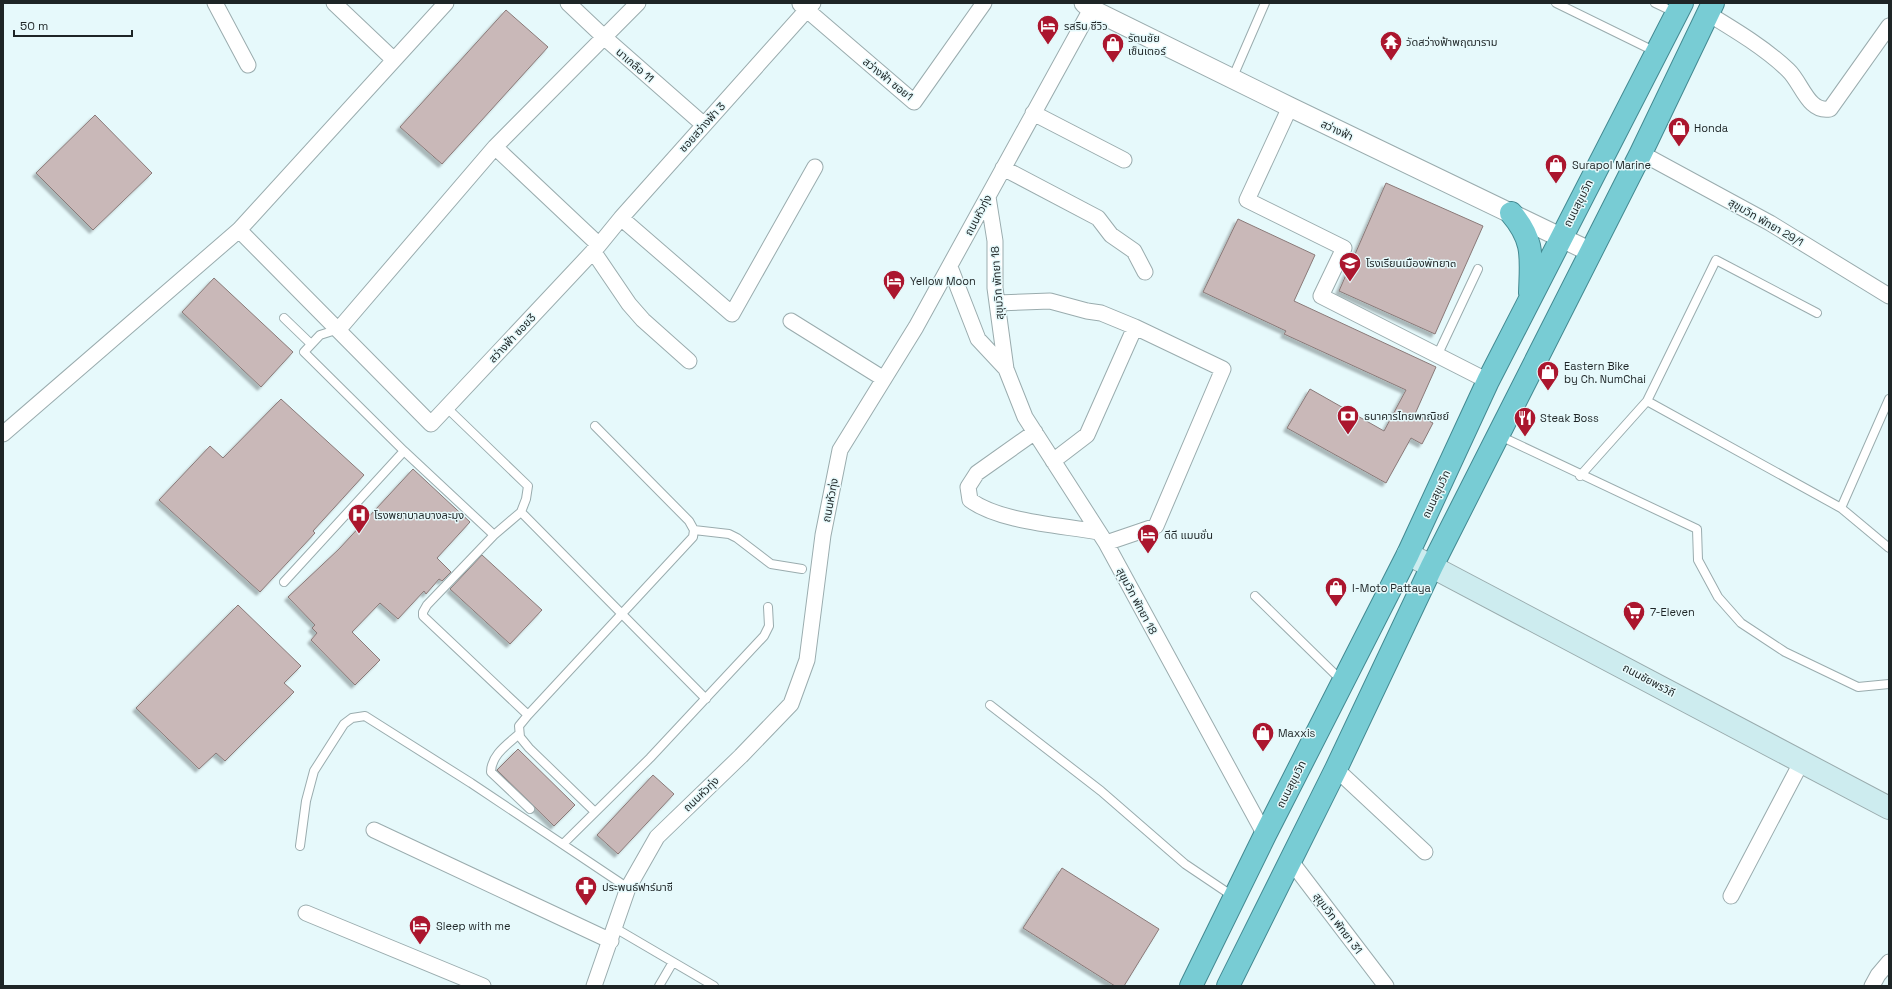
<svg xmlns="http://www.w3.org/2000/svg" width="1892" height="989" font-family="'Space Grotesk','Noto Sans Thai',sans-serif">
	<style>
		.building { fill: #c9b8b8; stroke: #8a7a79; filter: url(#shadow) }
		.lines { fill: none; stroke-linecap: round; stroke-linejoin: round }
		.service-casing { stroke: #9aacae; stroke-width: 10 }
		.minor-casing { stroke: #9aacae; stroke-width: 17 }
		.tertiary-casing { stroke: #9aacae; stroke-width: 21 }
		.secondary-casing { stroke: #9aacae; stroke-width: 24 }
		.trunk-casing { stroke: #438991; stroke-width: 24 }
		.service { stroke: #fff; stroke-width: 8 }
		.minor { stroke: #fff; stroke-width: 15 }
		.tertiary { stroke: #fff; stroke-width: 19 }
		.secondary { stroke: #cdecef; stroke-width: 22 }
		.trunk { stroke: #78ccd4; stroke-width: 22 }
		.labels { text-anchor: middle; stroke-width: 3; stroke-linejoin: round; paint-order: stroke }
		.poi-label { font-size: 11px; fill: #1e2526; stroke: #e6f9fb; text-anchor: start }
		.street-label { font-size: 11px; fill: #1e2526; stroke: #e6f9fb }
	</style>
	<defs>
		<filter id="shadow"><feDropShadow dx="-3.5" dy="3.5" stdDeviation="1" flood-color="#0004"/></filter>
	</defs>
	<rect width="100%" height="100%" fill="#e6f9fb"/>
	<!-- building -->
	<path class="building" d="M506 10 548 47 442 164 400 127Z
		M95 115 152 173 93 230 36 173Z
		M1386 183 1483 226 1435 334 1339 291Z
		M1238 219 1315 255 1294 301 1436 367 1415 414 1433 423 1422 444 1411 438 1386 483 1287 428 1310 389 1384 431 1406 390 1284 334 1286 331 1203 292Z
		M214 278 293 352 261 387 182 312Z
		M281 399 364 475 313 531 315 533 260 592 159 500 210 446 223 458Z
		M413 469 470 522 437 558 451 572 442 581 439 579 426 594 424 591 398 619 380 603 352 632 380 660 355 685 311 640 317 633 312 628 315 625 288 597 339 549Z
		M482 555 542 610 510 644 450 589Z
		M238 605 301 666 284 683 294 692 225 761 216 753 199 769 136 708Z
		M518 749 575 805 554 826 497 770Z
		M653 775 674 794 618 854 597 835Z
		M1062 868 1159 929 1124 986H1115L1023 928Z"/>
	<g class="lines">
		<!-- service casing -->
		<g class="service-casing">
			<path id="service" d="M1556 3 1656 52
				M1655 3 1676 13
				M1232 79 1265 3
				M1817 313 1716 260 1647 401 1841 508 1889 548
				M284 318 311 344
				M1437 356 1478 269
				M447 408 528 486 526 499 521 512 494 535 427 605 423 612V616L528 715 519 726 520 737 529 748 595 812
				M1500 436 1697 529 1698 560 1718 597 1741 623 1785 652 1858 687 1889 684
				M404 451 494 535
				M1580 476 1647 401
				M1841 508 1889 399
				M521 512 706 699
				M694 530 729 534 737 538 771 564 802 569
				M284 582 404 451 304 352 320 335 339 329
				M1255 596 1342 681
				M990 705 1101 791 1185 864 1234 897
				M528 715 693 537 694 530 689 521 595 426
				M519 734C508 744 491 755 491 772L530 809
				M563 844 650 758 764 636 769 626 768 607
				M300 846 306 801 314 771 344 724 352 718 365 716 471 783 628 888
				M615 928 714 986
				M659 986 673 962"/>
		</g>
		<!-- minor casing -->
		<g class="minor-casing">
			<path id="minor" d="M215 3 248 65
				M334 3 394 60
				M568 3 605 38 704 125
				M800 4 914 102 984 3
				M1707 13C1735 30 1765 48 1788 70 1802 83 1808 113 1830 109L1889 26
				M1290 107 1247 200 1344 248 1321 296 1488 381
				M1033 113 1124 160
				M495 147 599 245
				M1641 153 1770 223 1889 296
				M1003 168 1098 218 1111 235 1134 251 1145 272
				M988 197 995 241V288L1006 369 1025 417 1106 543 1265 835
				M621 218 732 314 815 167
				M239 230 431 424 599 245 621 218 813 3
				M593 251 629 304 643 320 689 361
				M950 267 978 339 1006 369
				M997 303 1050 301 1087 311 1101 313 1135 327
				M791 321 884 379
				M339 329 495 147 638 3
				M1035 432 977 473 968 487 970 500C1000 522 1060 525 1098 532
				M3 434 239 230 446 3
				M1053 461 1087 435 1135 327 1223 369 1156 526 1106 543
				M1336 769 1425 852
				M374 830 611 941
				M1290 860 1386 986
				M1731 896 1802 761
				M306 913 483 986
				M594 986 628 888 657 837 741 756 791 704 807 660 823 535 840 450 916 327 1091 9
				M1872 986 1878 975 1889 962"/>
		</g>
		<!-- tertiary casing -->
		<g class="tertiary-casing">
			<path id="tertiary" d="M1084 3 1091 9 1290 107 1591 252"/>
		</g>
		<!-- secondary casing -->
		<g class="secondary-casing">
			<path id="secondary" d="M1408 554 1889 808"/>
		</g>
		<!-- trunk casing -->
		<g class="trunk-casing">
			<path id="trunk" d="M1511 213C1535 241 1531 258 1530 293
				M1191 986 1265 835 1408 554 1488 381 1682 3
				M1228 986 1336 769 1432 566 1641 153 1713 3"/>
		</g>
		<!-- service -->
		<use href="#service" class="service"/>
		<!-- minor -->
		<use href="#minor" class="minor"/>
		<!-- tertiary -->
		<use href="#tertiary" class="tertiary"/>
		<!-- secondary -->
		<use href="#secondary" class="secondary"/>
		<!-- trunk -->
		<use href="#trunk" class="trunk"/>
	</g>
	<!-- icons -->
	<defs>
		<g id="hotel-pin" transform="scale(1.15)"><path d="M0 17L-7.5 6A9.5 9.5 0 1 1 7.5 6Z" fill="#ab162e" stroke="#e6f9fb"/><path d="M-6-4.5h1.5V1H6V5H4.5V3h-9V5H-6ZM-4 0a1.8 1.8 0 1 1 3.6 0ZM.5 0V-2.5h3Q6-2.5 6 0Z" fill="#fff"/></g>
		<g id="temple-pin" transform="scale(1.15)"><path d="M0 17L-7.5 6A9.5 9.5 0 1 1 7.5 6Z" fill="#ab162e" stroke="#e6f9fb"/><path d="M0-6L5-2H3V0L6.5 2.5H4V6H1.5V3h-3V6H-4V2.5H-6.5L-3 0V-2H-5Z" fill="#fff"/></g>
		<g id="shop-pin" transform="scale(1.15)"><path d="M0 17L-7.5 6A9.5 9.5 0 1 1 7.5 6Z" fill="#ab162e" stroke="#e6f9fb"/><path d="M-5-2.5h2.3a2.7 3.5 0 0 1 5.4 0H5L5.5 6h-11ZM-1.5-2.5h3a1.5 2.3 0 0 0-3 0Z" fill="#fff"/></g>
		<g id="school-pin" transform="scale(1.15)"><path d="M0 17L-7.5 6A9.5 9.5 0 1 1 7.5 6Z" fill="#ab162e" stroke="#e6f9fb"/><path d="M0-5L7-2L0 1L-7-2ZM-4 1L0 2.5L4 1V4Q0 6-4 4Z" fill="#fff"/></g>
		<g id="bank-pin" transform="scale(1.15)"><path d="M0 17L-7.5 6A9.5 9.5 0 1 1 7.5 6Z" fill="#ab162e" stroke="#e6f9fb"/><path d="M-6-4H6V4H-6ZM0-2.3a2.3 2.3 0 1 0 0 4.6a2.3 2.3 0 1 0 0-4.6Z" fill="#fff"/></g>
		<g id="restaurant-pin" transform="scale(1.15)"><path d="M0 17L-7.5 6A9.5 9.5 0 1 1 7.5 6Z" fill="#ab162e" stroke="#e6f9fb"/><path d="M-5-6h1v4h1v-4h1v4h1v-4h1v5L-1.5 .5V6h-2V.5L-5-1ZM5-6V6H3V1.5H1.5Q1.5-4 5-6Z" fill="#fff"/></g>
		<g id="hospital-pin" transform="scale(1.15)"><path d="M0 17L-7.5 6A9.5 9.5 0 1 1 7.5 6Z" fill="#ab162e" stroke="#e6f9fb"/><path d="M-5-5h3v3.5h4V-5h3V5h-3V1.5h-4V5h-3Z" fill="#fff"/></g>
		<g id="supermarket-pin" transform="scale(1.15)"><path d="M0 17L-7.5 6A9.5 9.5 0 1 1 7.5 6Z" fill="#ab162e" stroke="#e6f9fb"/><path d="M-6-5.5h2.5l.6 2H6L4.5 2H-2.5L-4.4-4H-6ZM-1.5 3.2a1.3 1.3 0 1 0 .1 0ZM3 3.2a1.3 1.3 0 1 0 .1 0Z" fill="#fff"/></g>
		<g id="pharmacy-pin" transform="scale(1.15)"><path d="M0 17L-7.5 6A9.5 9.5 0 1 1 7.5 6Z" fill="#ab162e" stroke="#e6f9fb"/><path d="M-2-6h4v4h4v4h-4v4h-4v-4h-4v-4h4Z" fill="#fff"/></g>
	</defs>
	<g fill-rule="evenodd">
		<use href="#hotel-pin" x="1048" y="26"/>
		<use href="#temple-pin" x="1391" y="42"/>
		<use href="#shop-pin" x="1113" y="44"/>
		<use href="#shop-pin" x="1679" y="128"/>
		<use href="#shop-pin" x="1556" y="165"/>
		<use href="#school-pin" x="1350" y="263"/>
		<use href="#hotel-pin" x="894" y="281"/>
		<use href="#shop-pin" x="1548" y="372"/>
		<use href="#bank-pin" x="1348" y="416"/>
		<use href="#restaurant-pin" x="1525" y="418"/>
		<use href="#hospital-pin" x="359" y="515"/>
		<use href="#hotel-pin" x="1148" y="535"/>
		<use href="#shop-pin" x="1336" y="588"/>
		<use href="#supermarket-pin" x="1634" y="612"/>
		<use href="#shop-pin" x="1263" y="733"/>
		<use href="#pharmacy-pin" x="586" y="887"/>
		<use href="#hotel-pin" x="420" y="926"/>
	</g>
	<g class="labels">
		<!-- poi labels -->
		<g class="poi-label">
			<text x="1064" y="30">รสริน ซีวิว</text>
			<text x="1128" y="42">รัตนชัย<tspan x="1128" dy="13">เซ็นเตอร์</tspan></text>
			<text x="1406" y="46">วัดสว่างฟ้าพฤฒาราม</text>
			<text x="1694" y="132">Honda</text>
			<text x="1572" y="169">Surapol Marine</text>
			<text x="1366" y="267">โรงเรียนเมืองพัทยา๓</text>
			<text x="910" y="285">Yellow Moon</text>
			<text x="1564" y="370">Eastern Bike<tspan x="1564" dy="13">by Ch. NumChai</tspan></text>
			<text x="1364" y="420">ธนาคารไทยพาณิชย์</text>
			<text x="1540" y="422">Steak Boss</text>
			<text x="374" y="519">โรงพยาบาลบางละมุง</text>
			<text x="1164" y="539">ดีดี แมนชั่น</text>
			<text x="1352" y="592">I-Moto Pattaya</text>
			<text x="1650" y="616">7-Eleven</text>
			<text x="1278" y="737">Maxxis</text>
			<text x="602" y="891">ประพนธ์ฟาร์มาซี</text>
			<text x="436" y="930">Sleep with me</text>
		</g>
		<!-- street labels -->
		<g class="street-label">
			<text transform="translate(635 65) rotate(41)" y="4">นาเกลือ 11</text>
			<text transform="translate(888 79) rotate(39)" y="4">สว่างฟ้า ซอย1</text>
			<text transform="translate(702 127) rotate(-48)" y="4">ซอยสว่างฟ้า 3</text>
			<text transform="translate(1337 130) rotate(25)" y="4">สว่างฟ้า</text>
			<text transform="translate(1578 203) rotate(-63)" y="4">ถนนสุขุมวิท</text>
			<text transform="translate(978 215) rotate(-62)" y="4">ถนนหัวทุ่ง</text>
			<text transform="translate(1766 222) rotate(30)" y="4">สุขุมวิท พัทยา 29/1</text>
			<text transform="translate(997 283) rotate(-94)" y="4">สุขุมวิท พัทยา 18</text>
			<text transform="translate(512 338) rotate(-47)" y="4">สว่างฟ้า ซอย3</text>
			<text transform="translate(1436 494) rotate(-65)" y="4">ถนนสุขุมวิท</text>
			<text transform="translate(830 500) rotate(-79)" y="4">ถนนหัวทุ่ง</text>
			<text transform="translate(1137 601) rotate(62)" y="4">สุขุมวิท พัทยา 18</text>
			<text transform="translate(1649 680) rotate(28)" y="4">ถนนชัยพรวิถี</text>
			<text transform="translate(1291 784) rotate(-63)" y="4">ถนนสุขุมวิท</text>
			<text transform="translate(701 794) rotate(-44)" y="4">ถนนหัวทุ่ง</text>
			<text transform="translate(1338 923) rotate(53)" y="4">สุขุมวิท พัทยา 31</text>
		</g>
	</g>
	<!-- border -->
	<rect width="1892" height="989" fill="none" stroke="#1e2526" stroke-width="8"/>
	<!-- scale -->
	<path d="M14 30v6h118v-6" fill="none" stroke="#1e2526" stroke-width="2"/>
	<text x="20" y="30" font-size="12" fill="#1e2526" stroke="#e6f9fb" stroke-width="3" paint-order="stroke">50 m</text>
</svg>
